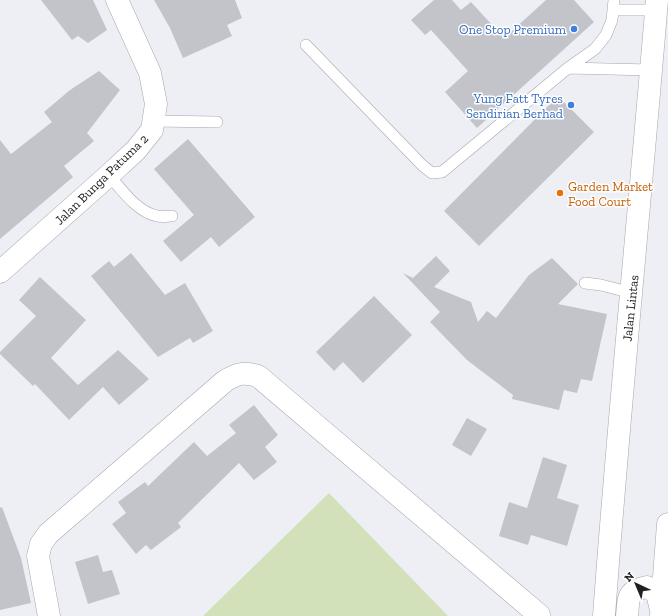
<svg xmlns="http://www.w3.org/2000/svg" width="668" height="616" font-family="'Zilla Slab',serif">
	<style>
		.green { fill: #d2e1b9 }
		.building { fill: #c3c3ca }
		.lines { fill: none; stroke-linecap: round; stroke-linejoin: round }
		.service-casing { stroke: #a6a6ac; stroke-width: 12 }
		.minor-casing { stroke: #a6a6ac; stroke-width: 23 }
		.trunk-casing { stroke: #a6a6ac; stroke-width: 23 }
		.service { stroke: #fff; stroke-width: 11 }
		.minor { stroke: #fff; stroke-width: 22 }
		.trunk { stroke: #fff; stroke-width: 22 }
		.shop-dot { fill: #3f7fe0; stroke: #fff; stroke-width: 1.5 }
		.food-dot { fill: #e8710a; stroke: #fff; stroke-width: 1.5 }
		.labels { text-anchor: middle; stroke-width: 3; stroke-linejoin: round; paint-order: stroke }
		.shop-label { font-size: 13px; fill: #366cbe; stroke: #fff; text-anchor: end }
		.street-label { font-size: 13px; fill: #212123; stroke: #fff }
		.food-label { font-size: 13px; fill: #c56008; stroke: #fff; text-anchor: start }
	</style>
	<rect width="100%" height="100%" fill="#eeeef5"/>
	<!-- green -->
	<path class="green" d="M329 493 448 616H203Z"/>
	<!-- building -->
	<path class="building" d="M41 0H93L107 30 88 43 78 36 72 40Z
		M154 0H235L242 18 227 25 232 36 183 58 170 28Z
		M434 0H452L461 10 471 2 504 38 546 0H574L594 22 477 128 445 92 468 71 431 30 425 35 411 20Z
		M99 71 120 90 87 133 94 141 64 166 73 177 0 239V140L11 154 52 122 44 112 70 90Z
		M558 96 594 132 479 246 444 211Z
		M188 139 255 217 219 247 211 237 181 262 163 241 194 215 154 169Z
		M131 253 165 295 185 283 213 331 193 343 190 338 158 357 91 276 109 261 114 267Z
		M436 256 450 271 434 287 471 302 478 322 487 311 496 318 529 275 552 258 578 284 558 304 607 314 592 381 581 379 577 393 564 390 559 410 512 399 513 395 467 360 430 322 440 312 403 273 413 278Z
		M40 277 86 320 51 358 78 385 118 350 149 379 119 405 103 387 69 420 35 384 33 386 0 354V352L36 316 19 300Z
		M374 296 412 335 363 383 343 362 334 371 316 352Z
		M254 405 278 435 265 447 277 462 254 480 239 463 178 523 181 527 151 550 146 545 136 554 112 524 126 513 118 502 145 482 148 486 194 442 207 456 236 433 229 425Z
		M467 418 487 429 471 456 452 445Z
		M543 457 567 465 557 498 579 505 567 546 531 535 528 545 499 536 509 502 527 508Z
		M2 507 21 558 31 603 0 610V508Z
		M98 555 103 572 112 570 120 594 88 604 75 562Z"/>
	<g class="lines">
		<!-- service casing -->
		<g class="service-casing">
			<path id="service" d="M613 10H656
				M306 45 422 165 432 173 442 172 568 68 595 49 606 35 612 20 614 0
				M568 68 650 70
				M154 121 217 122
				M109 175C122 190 137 212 157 216 161 217 168 216 172 216
				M585 283 601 285 632 293"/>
		</g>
		<!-- minor casing -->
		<g class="minor-casing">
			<path id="minor" d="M0 272 109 175 136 150 152 130 156 104 150 73 117 0
				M49 616 38 556 41 544 48 534 225 381C238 373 244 372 258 376L539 615"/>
		</g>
		<!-- trunk casing -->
		<g class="trunk-casing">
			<path id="trunk" d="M604 616C619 410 640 205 657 0
				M627 616C629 598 626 591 647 587L657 593 661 610
				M661 616 668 524"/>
		</g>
		<!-- service -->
		<use href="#service" class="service"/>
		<!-- minor -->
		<use href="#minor" class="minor"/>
		<!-- trunk -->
		<use href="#trunk" class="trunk"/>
	</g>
	<!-- markers -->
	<g class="shop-dot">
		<circle cx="574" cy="29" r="4"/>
		<circle cx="571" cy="105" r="4"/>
	</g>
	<circle class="food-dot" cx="560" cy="193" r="4"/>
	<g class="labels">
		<!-- shop labels -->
		<g class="shop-label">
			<text x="566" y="34">One Stop Premium</text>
			<text x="563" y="103">Yung Fatt Tyres<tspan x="563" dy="15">Sendirian Berhad</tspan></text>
		</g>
		<!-- street labels -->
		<g class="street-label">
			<text transform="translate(101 179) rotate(-44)" y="5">Jalan Bunga Patuma 2</text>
			<text transform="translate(630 308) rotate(-84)" y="5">Jalan Lintas</text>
		</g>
		<!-- food labels -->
		<g class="food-label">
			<text x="568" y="191">Garden Market<tspan x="568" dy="15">Food Court</tspan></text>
		</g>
	</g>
	<!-- north arrow -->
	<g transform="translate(636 584) rotate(316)" stroke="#ffffff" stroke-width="3" paint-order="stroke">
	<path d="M0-3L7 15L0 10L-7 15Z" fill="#212123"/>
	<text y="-6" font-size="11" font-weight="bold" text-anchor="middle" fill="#212123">N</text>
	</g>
</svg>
